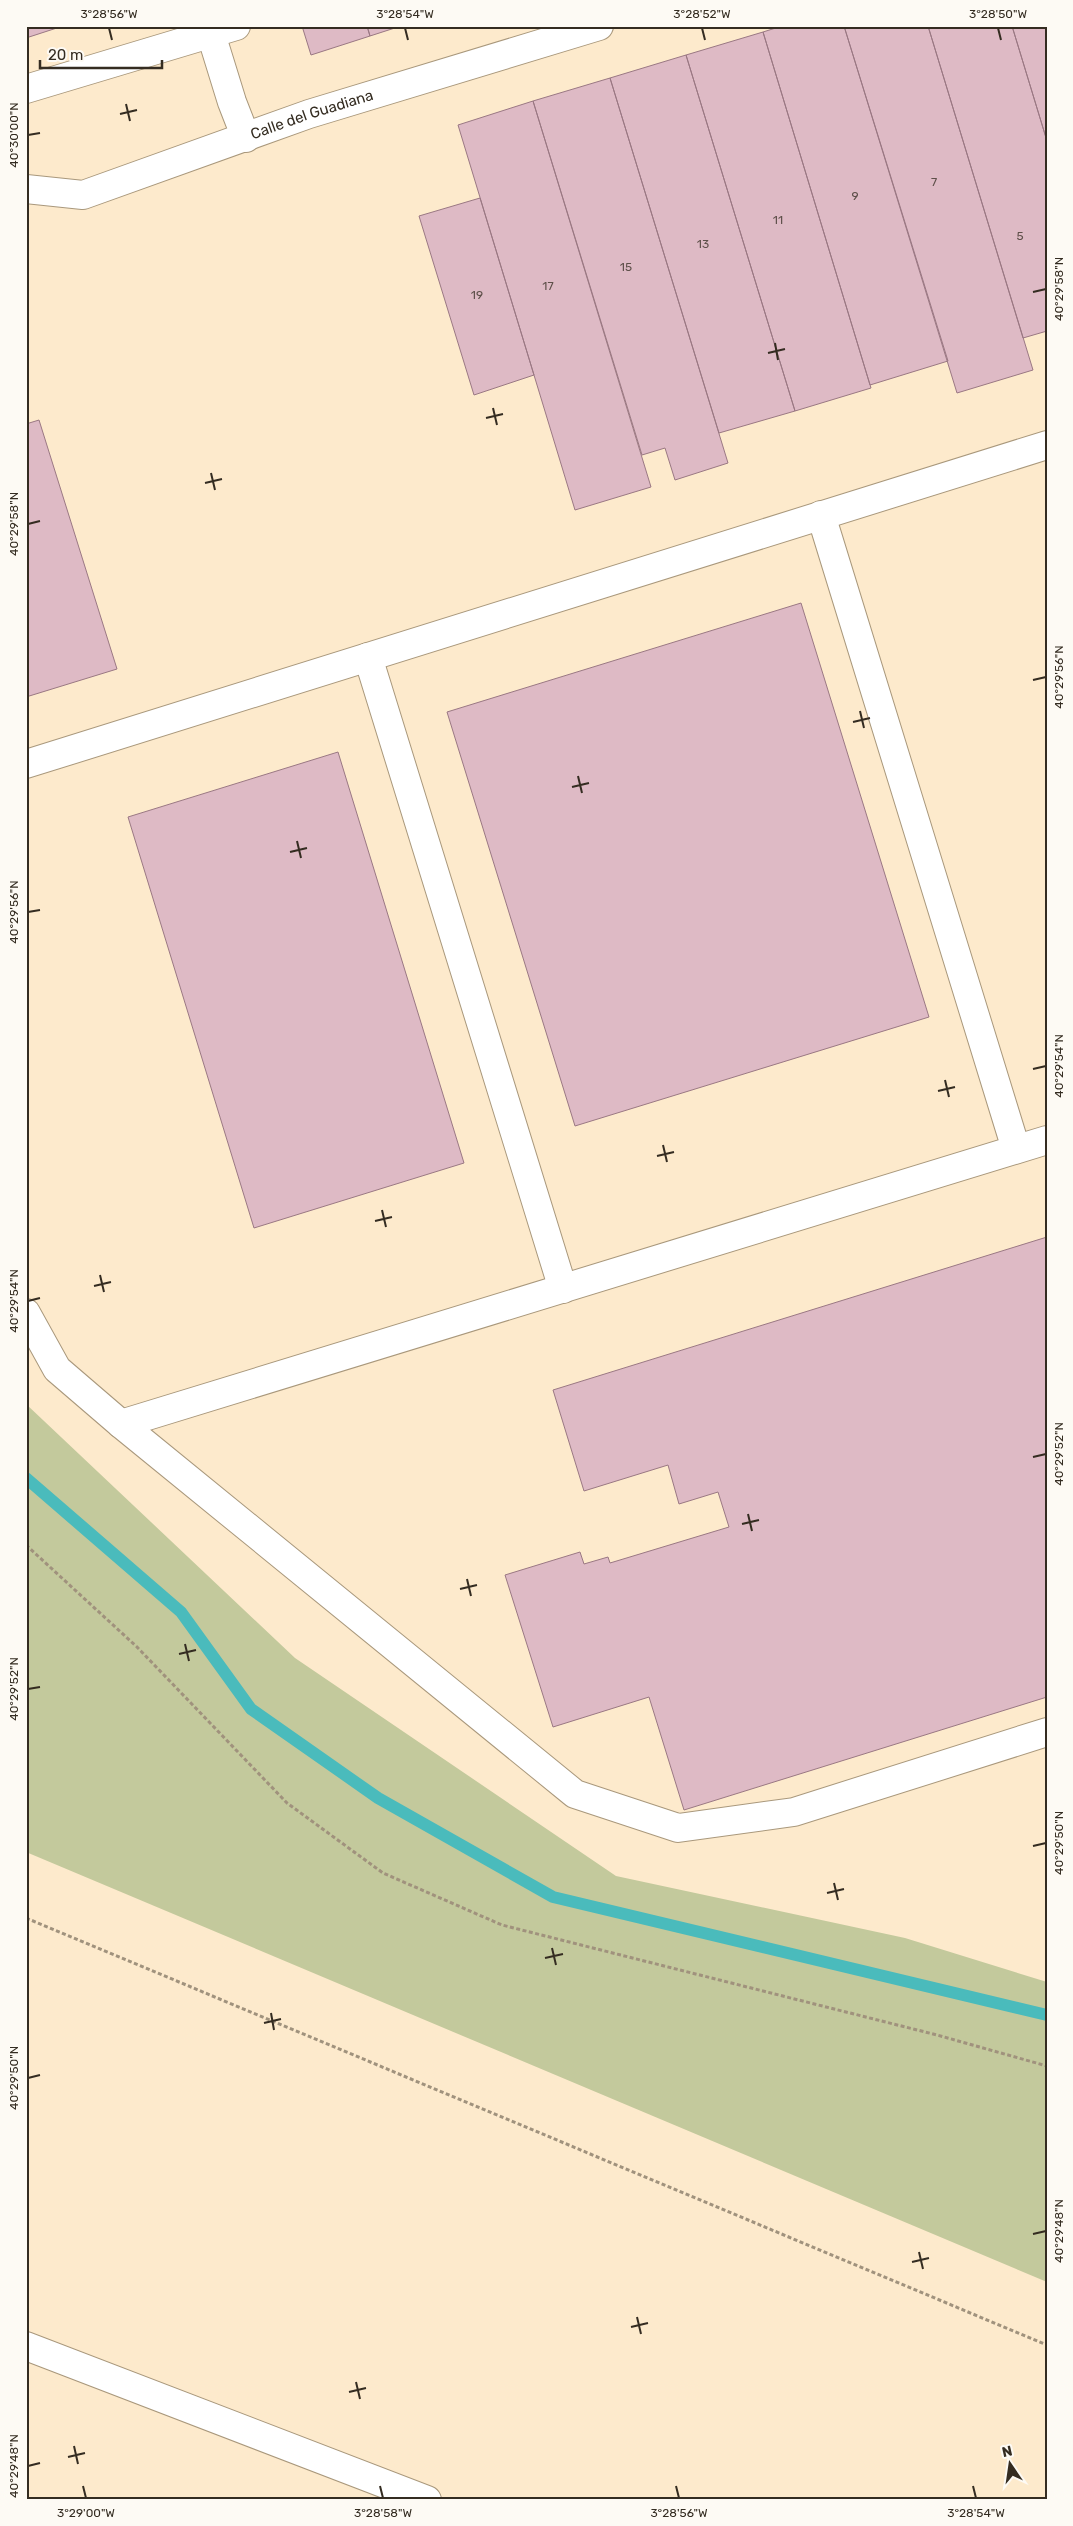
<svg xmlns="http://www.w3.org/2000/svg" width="1073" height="2526" font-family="Rubik,sans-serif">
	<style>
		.green { fill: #c3c99c }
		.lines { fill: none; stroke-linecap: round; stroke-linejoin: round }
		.stream { stroke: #4abbbc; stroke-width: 12 }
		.building { fill: #debac5; stroke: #9a7883 }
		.minor-casing { stroke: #a9987c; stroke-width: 30 }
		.path { stroke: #a0927d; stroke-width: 3; stroke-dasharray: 4 2.5; stroke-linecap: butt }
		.minor { stroke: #fff; stroke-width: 28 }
		.ticks { fill: none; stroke: #342c21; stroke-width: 2 }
		.labels { text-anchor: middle; stroke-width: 4; stroke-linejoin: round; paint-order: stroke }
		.number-label { font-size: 12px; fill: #5e504a }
		.street-label { font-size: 15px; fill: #342c21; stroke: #fdfaf4 }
		.neatline { fill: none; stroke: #342c21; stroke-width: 2 }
		.ticks-label { font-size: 12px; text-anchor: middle; fill: #342c21 }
	</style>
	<rect width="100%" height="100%" fill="#fdeacc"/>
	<!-- green -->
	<path class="green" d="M26 1404 295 1658 616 1876 905 1938 1047 1982V2282L26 1852Z"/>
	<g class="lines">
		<!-- stream -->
		<path class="stream" d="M26 1478 181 1612 251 1709 378 1798 553 1897 1047 2015"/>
	</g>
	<!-- building -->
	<path class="building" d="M26 26H63L26 38Z
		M302 26H367L370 36 311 55Z
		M367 26H401L370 36Z
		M782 26H844L948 361 870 385 763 32Z
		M844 26H928L1033 370 957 393Z
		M928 26H1012L1047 141V331L1023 338Z
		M1012 26H1047V141Z
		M763 32 871 388 795 411 686 55Z
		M686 55 795 411 719 433 610 78Z
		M610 78 728 463 675 480 665 448 642 455 533 101Z
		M533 101 651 487 575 510 458 125Z
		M480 198 534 375 474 395 419 216Z
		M39 420 117 669 26 697V424Z
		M801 603 929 1017 575 1126 447 712Z
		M338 752 464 1163 254 1228 128 817Z
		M1047 1237V1697L684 1810 649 1697 553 1727 505 1575 580 1552 584 1564 608 1557 610 1563 729 1527 718 1492 679 1504 668 1465 584 1491 553 1390Z"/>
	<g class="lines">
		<!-- minor casing -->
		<g class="minor-casing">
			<g id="minor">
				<path d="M211 34 232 102 246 138"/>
				<path d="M26 89 236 26"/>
				<path id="s1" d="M26 189 83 195 309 114 599 26"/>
				<path d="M821 515 1016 1149"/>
				<path d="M368 657 563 1289"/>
				<path d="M26 764 1047 445"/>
				<path d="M26 1313 57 1369 121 1424 575 1794 678 1828 794 1812 1047 1732"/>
				<path d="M121 1424 1047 1140"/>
				<path d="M26 2346 427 2500"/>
			</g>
		</g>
		<!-- path -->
		<path class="path" d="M26 1545 137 1647 287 1803 383 1873 502 1925 937 2035 1047 2066
			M26 1918 1047 2345"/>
		<!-- minor -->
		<use href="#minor" class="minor"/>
	</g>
	<!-- ticks -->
	<path class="ticks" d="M109 28 112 40M405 28 408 40M702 28 705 40M998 28 1001 40M126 104 130 121M120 114 137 110M28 135 40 133M1033 292 1046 289M775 343 778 360M768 353 785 349M493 408 497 425M486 418 503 414M211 473 215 490M205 483 222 479M28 524 40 521M1033 680 1046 677M860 711 864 728M853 722 870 718M578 776 582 793M572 787 589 783M297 841 301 858M290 852 307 848M28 912 40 910M1033 1069 1046 1066M945 1080 949 1097M938 1091 955 1087M663 1145 667 1162M657 1156 674 1152M382 1210 386 1227M375 1221 392 1217M100 1275 104 1292M94 1286 111 1282M28 1301 40 1298M1033 1457 1046 1454M748 1514 752 1531M742 1524 759 1520M467 1579 471 1596M460 1589 477 1585M185 1644 189 1661M179 1654 196 1650M28 1689 40 1687M1033 1846 1046 1843M834 1883 838 1900M827 1893 844 1889M552 1948 556 1965M545 1958 563 1954M271 2013 274 2030M264 2023 281 2019M28 2078 40 2075M1033 2234 1046 2231M919 2252 923 2269M912 2262 929 2258M637 2317 641 2334M631 2327 648 2323M356 2382 360 2399M349 2392 366 2388M74 2446 78 2464M68 2457 85 2453M28 2466 40 2463M83 2486 86 2498M380 2486 383 2498M676 2486 679 2498M973 2486 976 2498"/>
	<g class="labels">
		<!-- number labels -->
		<g class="number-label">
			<text x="934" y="186">7</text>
			<text x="855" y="200">9</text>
			<text x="778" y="224">11</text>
			<text x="1020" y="240">5</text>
			<text x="703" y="248">13</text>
			<text x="626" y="271">15</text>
			<text x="548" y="290">17</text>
			<text x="477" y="299">19</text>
		</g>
		<!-- street labels -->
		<g class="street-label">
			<text dy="5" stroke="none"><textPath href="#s1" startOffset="300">Calle del Guadiana</textPath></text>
		</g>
	</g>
	<!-- border -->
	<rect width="1073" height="2526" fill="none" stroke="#fdfaf4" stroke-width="55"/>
	<!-- north arrow -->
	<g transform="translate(1010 2464) rotate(347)" stroke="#fdfaf4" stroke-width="4" paint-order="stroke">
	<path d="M0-4L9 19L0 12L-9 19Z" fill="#342c21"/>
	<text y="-8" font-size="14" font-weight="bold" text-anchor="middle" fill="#342c21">N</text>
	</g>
	<!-- scale -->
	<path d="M40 60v8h122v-8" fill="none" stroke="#342c21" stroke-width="2.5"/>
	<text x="48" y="60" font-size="15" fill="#342c21" stroke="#fdfaf4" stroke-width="4" paint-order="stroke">20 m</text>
	<rect x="28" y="28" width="1018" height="2470" class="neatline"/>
	<g class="ticks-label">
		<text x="109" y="18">3°28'56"W</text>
		<text x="405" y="18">3°28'54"W</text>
		<text x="702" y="18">3°28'52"W</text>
		<text x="998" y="18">3°28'50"W</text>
		<text transform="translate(14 135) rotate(-90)" y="4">40°30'00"N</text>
		<text transform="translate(1059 289) rotate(-90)" y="4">40°29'58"N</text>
		<text transform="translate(14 524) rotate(-90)" y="4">40°29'58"N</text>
		<text transform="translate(1059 677) rotate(-90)" y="4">40°29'56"N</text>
		<text transform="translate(14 912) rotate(-90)" y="4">40°29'56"N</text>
		<text transform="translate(1059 1066) rotate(-90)" y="4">40°29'54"N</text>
		<text transform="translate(14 1301) rotate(-90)" y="4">40°29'54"N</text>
		<text transform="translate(1059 1454) rotate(-90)" y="4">40°29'52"N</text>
		<text transform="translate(14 1689) rotate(-90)" y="4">40°29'52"N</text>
		<text transform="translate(1059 1843) rotate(-90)" y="4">40°29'50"N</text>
		<text transform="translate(14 2078) rotate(-90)" y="4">40°29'50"N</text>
		<text transform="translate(1059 2231) rotate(-90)" y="4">40°29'48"N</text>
		<text transform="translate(14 2466) rotate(-90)" y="4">40°29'48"N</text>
		<text x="86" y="2517">3°29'00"W</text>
		<text x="383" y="2517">3°28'58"W</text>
		<text x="679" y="2517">3°28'56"W</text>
		<text x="976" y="2517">3°28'54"W</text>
	</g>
</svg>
